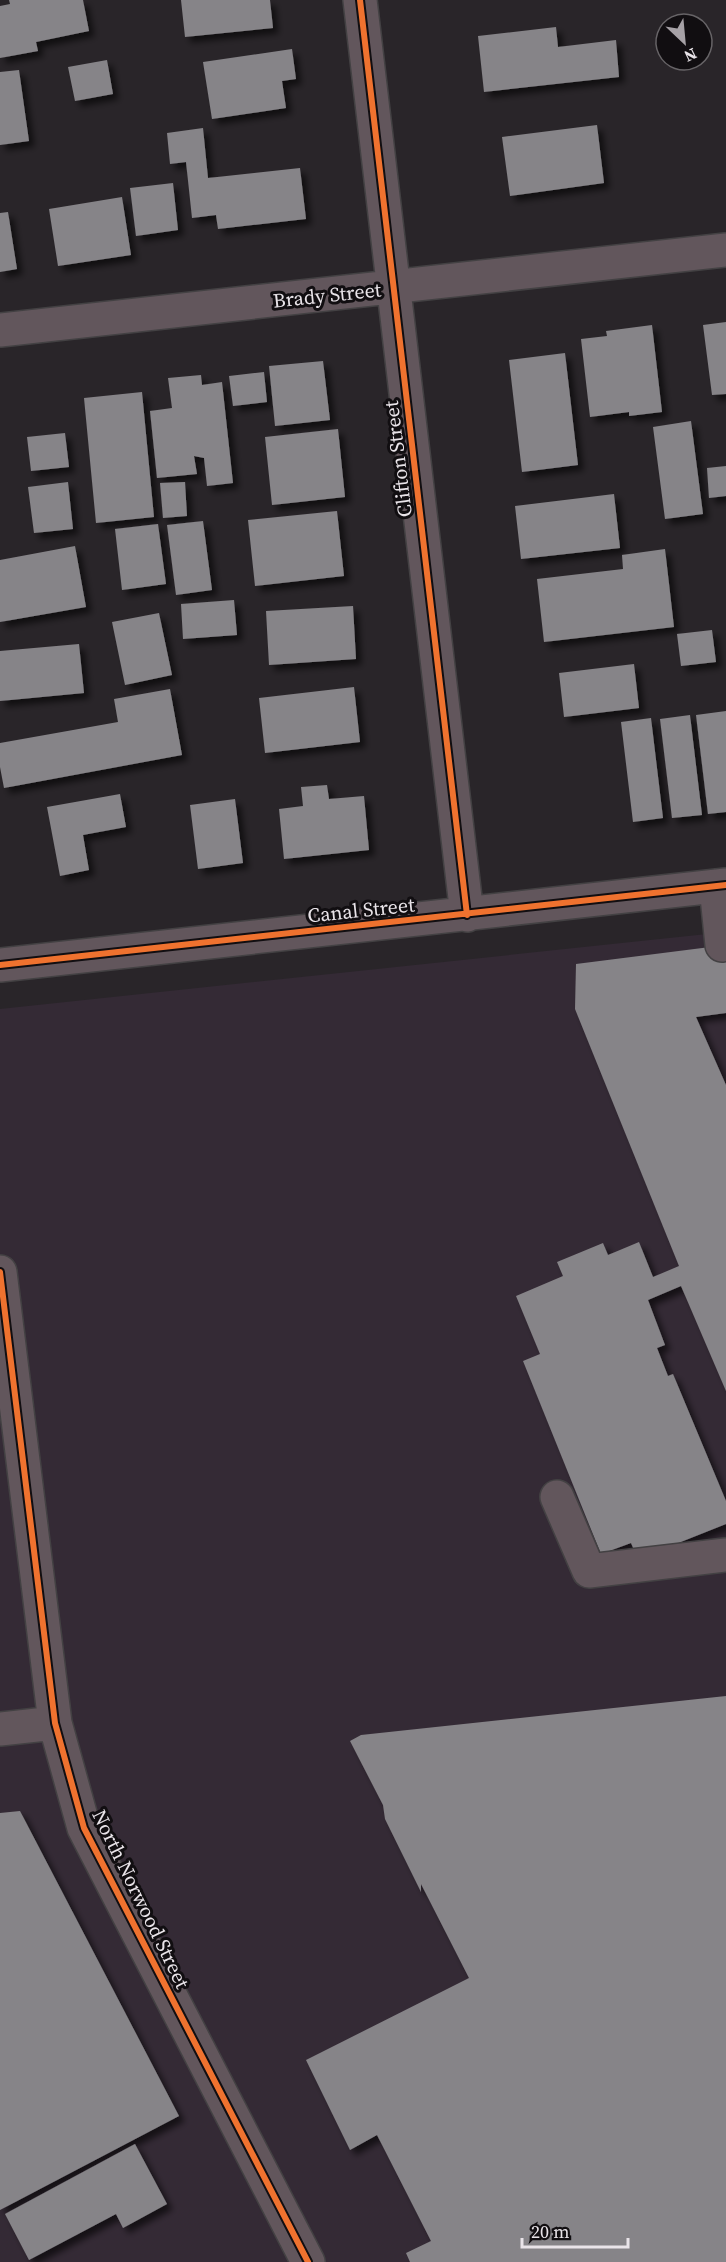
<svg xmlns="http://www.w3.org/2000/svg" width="726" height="2262" font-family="'Source Serif 4',serif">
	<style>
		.built { fill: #342a35 }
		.building { fill: #868488; filter: url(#shadow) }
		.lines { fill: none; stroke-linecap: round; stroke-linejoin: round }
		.minor-casing { stroke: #434143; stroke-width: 36 }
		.minor { stroke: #62565c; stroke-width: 33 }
		.cycleway-casing { stroke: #110e11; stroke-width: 10 }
		.cycleway { stroke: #ef722f; stroke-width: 6 }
		.labels { text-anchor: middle; stroke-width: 6; stroke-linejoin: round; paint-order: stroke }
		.street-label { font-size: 20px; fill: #e9e4e9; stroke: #110e11 }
	</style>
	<defs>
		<filter id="shadow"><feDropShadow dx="5.5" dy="5.5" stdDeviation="3" flood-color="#0009"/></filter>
	</defs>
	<rect width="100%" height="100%" fill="#292529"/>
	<!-- built -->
	<path class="built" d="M726 932V2262H0V1009Z"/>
	<!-- building -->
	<path class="building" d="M9 0H83L89 31 36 42 38 51 0 58V6L10 4Z
		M181 0H270L273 28 185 37Z
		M556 27 558 47 616 40 619 77 484 92 478 36Z
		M292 49 296 79 282 81 286 108 212 119 203 62Z
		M107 60 113 94 75 101 68 67Z
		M19 70 29 141 0 145V72Z
		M597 125 604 183 510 196 502 137Z
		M203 128 208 178 300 168 306 219 218 229 216 215 192 218 186 162 170 164 167 133Z
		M173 183 178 230 136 236 130 188Z
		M122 197 131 255 58 266 49 209Z
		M8 212 17 269 0 272V213Z
		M726 322V394L712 395 703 325Z
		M652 325 662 412 629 416V412L590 417 581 339 607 336 606 331Z
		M565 353 578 465 522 472 509 360Z
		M323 361 330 420 275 426 269 366Z
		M264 372 267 402 233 406 229 376Z
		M201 375 202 385 222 382 233 483 207 486 204 458 194 456 197 474 157 478 150 411 172 408 168 378Z
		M142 392 154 517 96 523 84 398Z
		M691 421 703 514 665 519 653 427Z
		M338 429 345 497 272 505 265 437Z
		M65 433 69 467 31 471 27 437Z
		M726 466V496L709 498 707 468Z
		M68 482 73 529 34 533 28 487Z
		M185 482 187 516 163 518 160 483Z
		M614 494 620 548 521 559 515 506Z
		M337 511 344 576 255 586 248 520Z
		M203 521 212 590 176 595 167 525Z
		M158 524 166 584 122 590 115 529Z
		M75 546 86 607 0 622V560Z
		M665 549 674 627 544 642 537 579 623 569 622 555Z
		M234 600 237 635 183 639 181 604Z
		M353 606 356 659 269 665 266 611Z
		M159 613 172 675 125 685 112 622Z
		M712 630 716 662 681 666 677 634Z
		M79 644 84 693 0 701V651Z
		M634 664 639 708 564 717 559 673Z
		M354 687 360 742 265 753 259 698Z
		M170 689 182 755 4 788 0 767V743L118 722 114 699Z
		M726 711V812L708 814 696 715Z
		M690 715 702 815 672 818 660 719Z
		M651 718 663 818 633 822 621 722Z
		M327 785 329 799 364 796 369 850 284 859 279 809 303 806 301 787Z
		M120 794 126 827 83 835 89 870 60 876 47 807Z
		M235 799 243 863 198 869 190 805Z
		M726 945V1013L696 1017 726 1085V1391L681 1286 648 1300 665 1345 657 1348 668 1376 673 1374 726 1501V1524L638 1559 631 1543 601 1554 523 1361 540 1354 516 1296 563 1276 557 1262 603 1243 608 1255 639 1242 653 1277 679 1266 575 1009 576 964Z
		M726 1696V2262H410L406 2253 431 2241 377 2135 350 2150 306 2060 469 1978 421 1884V1892L385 1819 383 1805 350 1741 361 1735Z
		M20 1811 179 2116 0 2210V1813Z
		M135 2144 167 2204 123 2228 116 2214 29 2260 5 2214Z"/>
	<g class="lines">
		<!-- minor casing -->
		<g class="minor-casing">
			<path id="minor" d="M360 0 467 915
				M0 330 726 250
				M716 886 722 945
				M0 965 726 885
				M0 1272 55 1723 84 1828 308 2262
				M557 1497 589 1571 726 1555
				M0 1729 55 1723"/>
		</g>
		<!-- minor -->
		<use href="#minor" class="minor"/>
		<!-- cycleway casing -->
		<g class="cycleway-casing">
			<path id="cycleway" d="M360 0 467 915
				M0 965 726 885
				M0 1272 55 1723 84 1828 308 2262"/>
		</g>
		<!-- cycleway -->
		<use href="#cycleway" class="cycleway"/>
	</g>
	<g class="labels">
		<!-- street labels -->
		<g class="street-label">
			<text transform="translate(327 295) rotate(-6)" y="7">Brady Street</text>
			<text transform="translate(398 459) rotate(-97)" y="7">Clifton Street</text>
			<text transform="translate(361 910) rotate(-6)" y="7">Canal Street</text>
			<text transform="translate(141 1899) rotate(64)" y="7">North Norwood Street</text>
		</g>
	</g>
	<!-- north arrow -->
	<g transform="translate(684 42) rotate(154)"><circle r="28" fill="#110e11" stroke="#676467" stroke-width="1.5"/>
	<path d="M0-4.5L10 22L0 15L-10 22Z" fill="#a6a1a6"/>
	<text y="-9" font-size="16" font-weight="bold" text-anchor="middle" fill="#e9e4e9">N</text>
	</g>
	<!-- scale -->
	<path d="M522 2238v9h106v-9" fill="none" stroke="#e9e4e9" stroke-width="3"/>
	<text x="531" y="2238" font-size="18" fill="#e9e4e9" stroke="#110e11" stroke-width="4.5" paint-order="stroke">20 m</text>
</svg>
